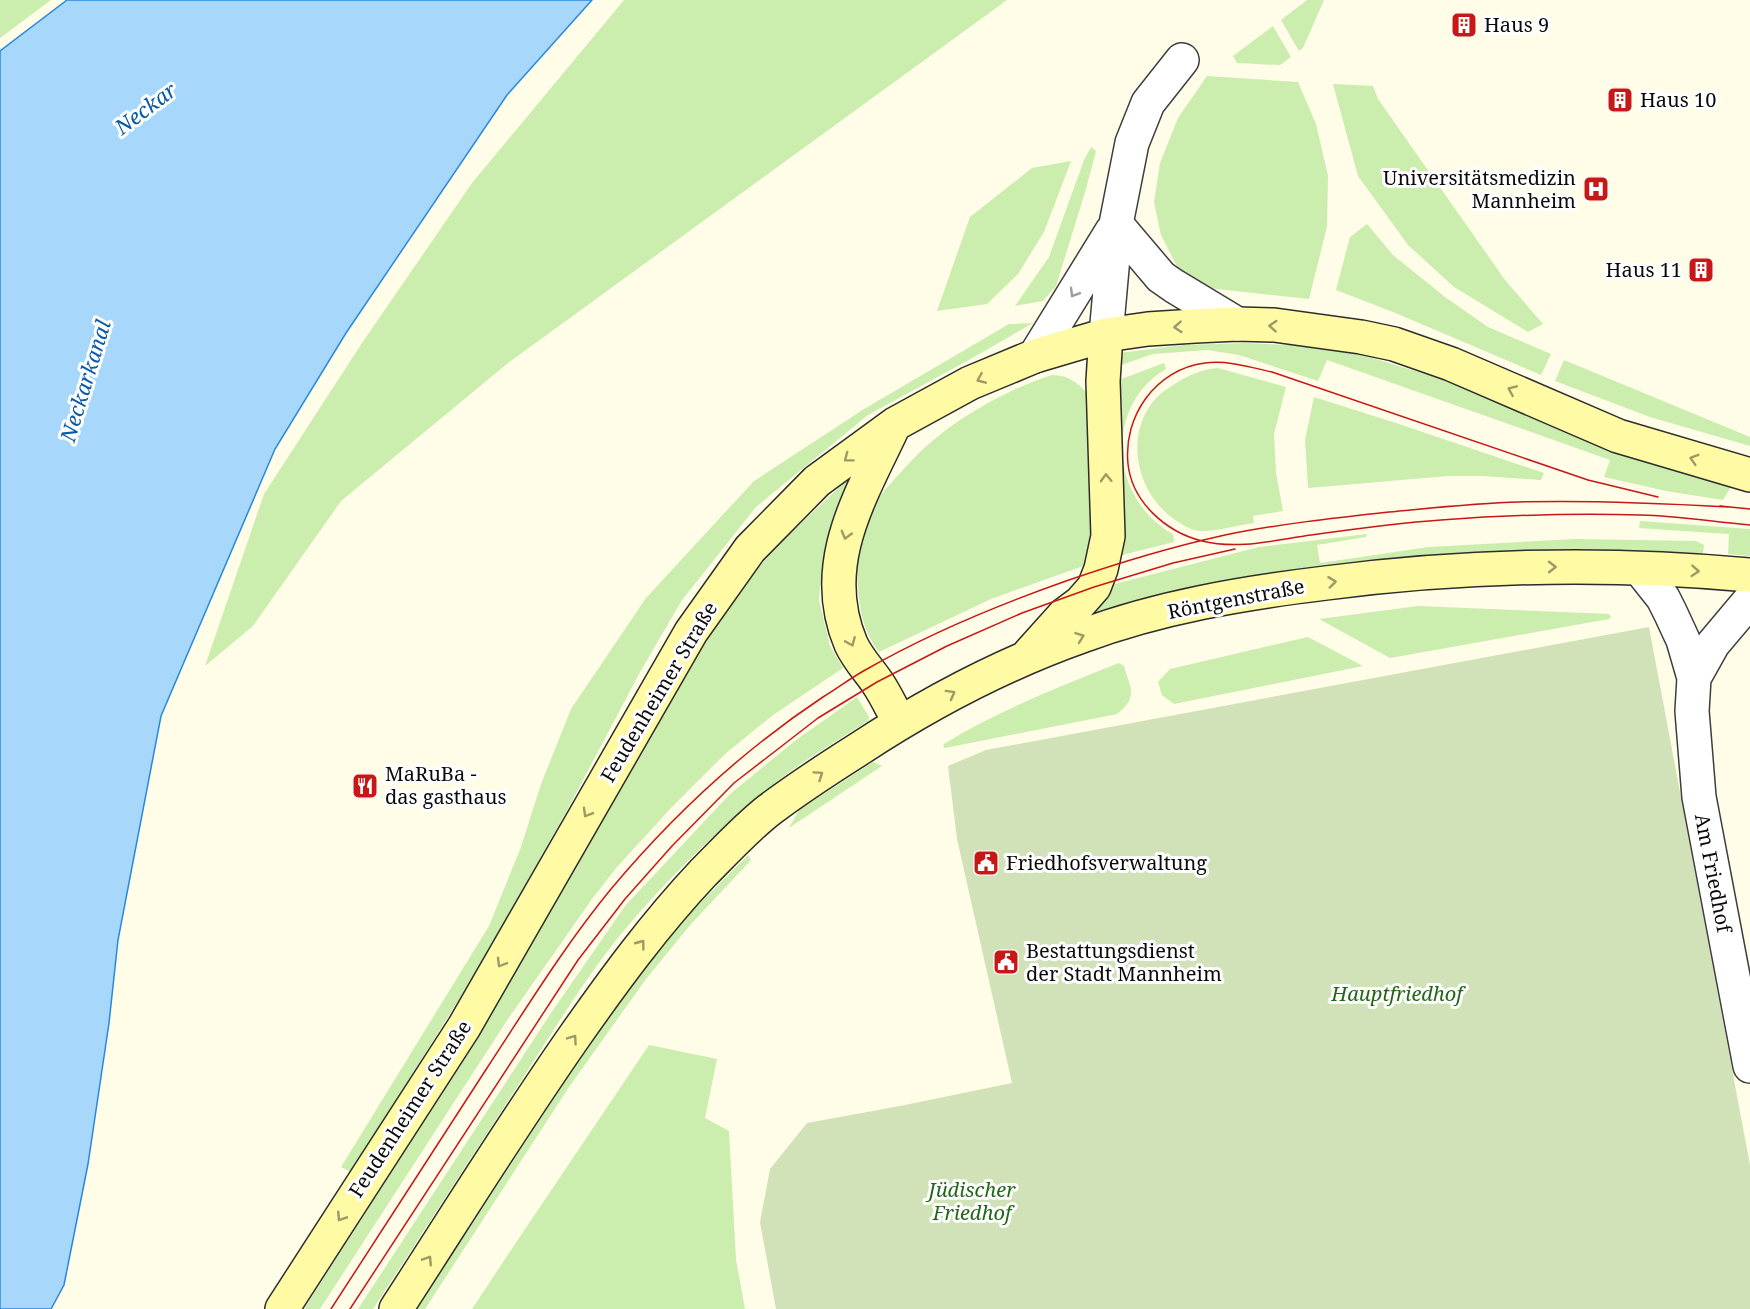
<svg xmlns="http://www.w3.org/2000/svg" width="1750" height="1309" font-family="'Noto Serif',serif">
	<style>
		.green { fill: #cbedae }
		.cemetery { fill: #d2e2b8 }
		.water { fill: #a7d8fc; stroke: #2789da; stroke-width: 1.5 }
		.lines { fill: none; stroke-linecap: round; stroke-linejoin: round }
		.minor-casing { stroke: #3e3e3e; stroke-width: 36 }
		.secondary-casing { stroke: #2d2d2d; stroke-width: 36 }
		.minor { stroke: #fff; stroke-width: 33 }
		.secondary { stroke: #fffaa3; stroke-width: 33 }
		.tram { stroke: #c71716; stroke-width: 1.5 }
		.oneway { stroke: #9d9d9d }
		.oneway2 { stroke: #9d9a66 }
		.labels { text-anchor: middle; stroke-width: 6; stroke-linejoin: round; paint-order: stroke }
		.poi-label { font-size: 20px; fill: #0b0b0b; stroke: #fff; text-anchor: start }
		.street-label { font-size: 20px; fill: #0b0b0b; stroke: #fff }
		.park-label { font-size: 20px; font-style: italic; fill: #226716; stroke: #fff }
		.water-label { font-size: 21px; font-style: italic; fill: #095aa7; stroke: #fff }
	</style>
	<rect width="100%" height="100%" fill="#fffce8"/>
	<!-- green -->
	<path class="green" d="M0 0H51L0 38Z
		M624 0H1007L508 363 341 501 253 626 205 666 264 494 362 343 472 183Z
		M1307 0H1324L1303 48 1299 51 1281 20Z
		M1273 26 1291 57 1280 65 1237 63 1233 56Z
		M1207 76 1298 82 1316 124 1328 176 1327 227 1309 299 1199 287 1184 280 1161 235 1154 202 1160 163 1178 118Z
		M1333 84 1373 86 1378 99 1505 280 1543 324 1528 332 1454 287 1408 245 1358 176Z
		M1091 147 1096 151 1086 189 1056 286 1043 301 1015 306 1049 257 1084 160Z
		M1071 161 1044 232 1018 274 987 304 937 311 970 217 1032 168Z
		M1367 224 1393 255 1445 297 1488 327 1551 354 1541 375 1393 312 1336 290 1350 237Z
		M1033 323 967 361 868 415 756 507 682 600 640 672 565 814 479 967 351 1172 341 1167 489 926 521 847 541 784 571 709 646 598 754 481 864 409 1009 324Z
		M1245 343 1328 347 1369 357 1438 378 1491 397 1581 438 1651 464 1731 487 1723 500 1666 491 1604 477 1610 460 1327 360 1318 381 1239 355 1207 350 1153 354 1118 366 1119 353 1184 345Z
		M1564 360 1750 437V446L1650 417 1555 381Z
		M1164 363 1166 369C1103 406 1110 500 1173 534L1174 542 1118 556 1116 381Z
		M1218 368 1286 387 1274 434 1276 473 1283 511 1253 516 1254 523C1236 525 1216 532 1199 531 1190 530 1181 524 1174 519 1136 493 1123 433 1157 397 1163 391 1172 386 1179 381 1192 374 1204 369 1218 368Z
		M1052 375C1069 375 1080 384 1090 397L1094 539 1086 565 991 599 879 652C864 633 860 612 858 588 856 565 857 539 868 517 876 499 887 487 900 473 911 461 923 448 936 438 967 412 1014 387 1052 375Z
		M1314 397 1399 424 1544 473 1541 480 1483 476H1448L1308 488 1305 440Z
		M846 481 850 483 833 530 820 586 819 600 830 646 843 668 773 715 725 754 671 808 617 867 592 899 508 1019 320 1309H304L473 1045 710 633 745 583 781 542Z
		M1640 521 1750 529V556L1728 554 1729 534 1639 528Z
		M1367 534 1366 537 1317 545 1320 563 1429 547 1575 539 1696 541 1704 545 1703 553 1579 549 1464 552 1245 577 1183 590 1101 613 1095 611 1107 586 1259 547Z
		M1418 606 1609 614 1611 617 1609 619 1390 658 1319 619Z
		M1308 637 1363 666 1174 704 1162 695 1158 682 1170 669Z
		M1119 663 1124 666C1130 688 1139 697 1117 714L945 748 943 746 944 744C999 710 1059 687 1119 663Z
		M857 697 869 717 868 721C835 742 800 762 770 787 716 831 665 881 621 934 583 981 552 1033 519 1084 470 1159 422 1234 373 1309H358L551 1013 625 906 730 794 796 740Z
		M873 762 882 766 789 828 799 810Z
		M748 855 751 860 691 924 646 979 569 1087 425 1309H417L563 1084 604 1024 641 974 687 916Z
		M649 1045 717 1059 705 1118 729 1131 736 1260 745 1309H472L515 1244Z"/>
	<!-- cemetery -->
	<path class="cemetery" d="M1649 627 1750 1165V1309H776L760 1222 770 1169 807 1123 900 1106 1012 1083 957 839 948 766 986 750Z"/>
	<!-- water -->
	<path class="water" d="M67 0H592L507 95 346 333 275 449 161 716 118 940 109 1023 88 1164 64 1285 51 1309H0V51Z"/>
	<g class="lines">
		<!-- minor casing -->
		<g class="minor-casing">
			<path id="minor" d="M1116 224 1161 277 1174 286 1237 324
				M1106 335 1116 224 1132 143 1148 103 1182 60
				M1035 356 1112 231
				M1640 569 1663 598 1671 614 1683 640 1694 678 1692 711 1699 797 1750 1066
				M1694 678 1713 644 1750 600"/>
		</g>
		<!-- secondary casing -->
		<g class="secondary-casing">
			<path id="secondary" d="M894 425C861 496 817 564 851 644 858 659 868 669 877 682 886 695 892 709 900 723
				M1029 654 1064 615 1080 603 1094 587 1101 569 1108 536 1103 381 1106 335
				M282 1309 464 1027 691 632 750 549 817 481 895 424 970 383 1035 356 1106 335 1148 329 1195 326 1237 324 1274 325 1361 337 1394 344 1451 364 1618 436 1750 475
				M396 1309C455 1218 512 1126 574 1037 614 980 655 924 703 873 724 852 746 828 769 810 798 788 829 768 859 749 929 703 1003 664 1082 636 1160 607 1243 593 1326 583 1466 565 1609 562 1750 575"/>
		</g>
		<!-- minor -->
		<use href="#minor" class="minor"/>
		<!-- secondary -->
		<use href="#secondary" class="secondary"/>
		<!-- tram -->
		<path class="tram" d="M1658 497 1588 480 1272 372C1250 367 1227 360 1205 363 1156 369 1123 416 1128 464 1132 502 1166 532 1202 541 1238 550 1275 540 1311 535 1354 529 1398 523 1441 520 1508 515 1575 513 1641 515 1678 516 1714 522 1750 525
			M1720 506 1750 509
			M331 1309C383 1229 435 1148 487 1068 527 1007 565 945 611 889 673 815 743 750 823 697 838 688 852 677 867 669 930 633 998 605 1066 581 1118 563 1171 547 1225 535 1279 524 1334 518 1389 512 1432 508 1476 503 1519 502 1589 500 1658 503 1728 507
			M350 1309 578 960 625 899 672 846 734 783 818 718 877 682 947 646 1022 613 1094 587 1173 563 1235 549"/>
	</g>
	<!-- one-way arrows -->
	<defs><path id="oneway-chevron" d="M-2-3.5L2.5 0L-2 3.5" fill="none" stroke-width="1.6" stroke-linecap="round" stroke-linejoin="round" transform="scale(1.5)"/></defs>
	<use class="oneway" href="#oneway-chevron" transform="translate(1074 293) rotate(121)"/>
	<g class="oneway2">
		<use href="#oneway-chevron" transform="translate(1273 326) rotate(-176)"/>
		<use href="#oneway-chevron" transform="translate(1178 327) rotate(176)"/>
		<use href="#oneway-chevron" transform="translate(981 379) rotate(157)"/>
		<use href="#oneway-chevron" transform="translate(1512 390) rotate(-157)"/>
		<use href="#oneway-chevron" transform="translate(848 458) rotate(143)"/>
		<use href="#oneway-chevron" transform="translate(1694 459) rotate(-163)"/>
		<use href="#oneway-chevron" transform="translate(1106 478) rotate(-92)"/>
		<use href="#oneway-chevron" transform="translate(846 535) rotate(105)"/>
		<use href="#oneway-chevron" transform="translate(1552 567)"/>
		<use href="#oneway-chevron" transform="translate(1695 571) rotate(4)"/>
		<use href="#oneway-chevron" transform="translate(1332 582) rotate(-7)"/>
		<use href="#oneway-chevron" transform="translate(1080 637) rotate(-20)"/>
		<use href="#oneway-chevron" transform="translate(851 642) rotate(67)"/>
		<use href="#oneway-chevron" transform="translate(951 694) rotate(-29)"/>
		<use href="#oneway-chevron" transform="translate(819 775) rotate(-34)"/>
		<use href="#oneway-chevron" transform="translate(587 813) rotate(120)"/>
		<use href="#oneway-chevron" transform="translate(641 944) rotate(-53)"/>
		<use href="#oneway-chevron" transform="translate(501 963) rotate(120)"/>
		<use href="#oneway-chevron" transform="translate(573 1039) rotate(-55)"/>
		<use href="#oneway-chevron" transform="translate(341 1217) rotate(123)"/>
		<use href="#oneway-chevron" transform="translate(428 1260) rotate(-57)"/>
	</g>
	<!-- icons -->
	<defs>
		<g id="building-square" transform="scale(1.35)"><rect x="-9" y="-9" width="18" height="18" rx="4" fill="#c71716" stroke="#fff"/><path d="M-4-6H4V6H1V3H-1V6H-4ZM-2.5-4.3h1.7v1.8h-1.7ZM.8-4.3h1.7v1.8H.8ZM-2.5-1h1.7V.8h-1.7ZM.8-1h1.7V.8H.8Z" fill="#fff"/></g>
		<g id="hospital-square" transform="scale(1.35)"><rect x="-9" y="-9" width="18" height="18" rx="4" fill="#c71716" stroke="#fff"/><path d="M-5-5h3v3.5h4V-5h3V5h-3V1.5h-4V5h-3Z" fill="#fff"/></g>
		<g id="restaurant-square" transform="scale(1.35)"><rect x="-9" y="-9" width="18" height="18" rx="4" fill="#c71716" stroke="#fff"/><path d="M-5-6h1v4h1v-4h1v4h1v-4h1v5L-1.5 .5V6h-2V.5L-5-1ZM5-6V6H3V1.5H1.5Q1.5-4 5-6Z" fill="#fff"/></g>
		<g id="civic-square" transform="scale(1.35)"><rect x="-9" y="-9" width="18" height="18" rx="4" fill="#c71716" stroke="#fff"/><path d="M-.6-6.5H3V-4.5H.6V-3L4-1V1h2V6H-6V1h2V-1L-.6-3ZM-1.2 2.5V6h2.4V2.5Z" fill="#fff"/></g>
	</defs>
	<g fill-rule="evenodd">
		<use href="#building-square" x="1464" y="25"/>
		<use href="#building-square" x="1620" y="100"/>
		<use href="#hospital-square" x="1596" y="189"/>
		<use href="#building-square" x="1701" y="270"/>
		<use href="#restaurant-square" x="365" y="786"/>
		<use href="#civic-square" x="986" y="863"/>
		<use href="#civic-square" x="1006" y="962"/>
	</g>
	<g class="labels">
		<!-- poi labels -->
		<g class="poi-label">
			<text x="1484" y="32">Haus 9</text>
			<text x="1640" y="107">Haus 10</text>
			<text x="1576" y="185" text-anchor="end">Universitätsmedizin<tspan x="1576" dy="23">Mannheim</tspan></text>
			<text x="1682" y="277" text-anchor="end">Haus 11</text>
			<text x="385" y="781">MaRuBa -<tspan x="385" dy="23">das gasthaus</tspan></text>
			<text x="1006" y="870">Friedhofsverwaltung</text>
			<text x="1026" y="958">Bestattungsdienst<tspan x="1026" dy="23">der Stadt Mannheim</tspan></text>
		</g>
		<!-- street labels -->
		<g class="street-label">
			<text transform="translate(1236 599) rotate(-11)" y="7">Röntgenstraße</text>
			<text transform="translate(659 692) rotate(-59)" y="7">Feudenheimer Straße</text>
			<text transform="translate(1713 873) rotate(79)" y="7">Am Friedhof</text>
			<text transform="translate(410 1109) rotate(-57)" y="7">Feudenheimer Straße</text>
		</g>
		<!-- park labels -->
		<g class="park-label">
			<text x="1397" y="1001">Hauptfriedhof</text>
			<text x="972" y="1197">Jüdischer<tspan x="972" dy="23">Friedhof</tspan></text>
		</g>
		<!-- water labels -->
		<g class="water-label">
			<text transform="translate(146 109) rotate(-37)" y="7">Neckar</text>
			<text transform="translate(86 381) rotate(-73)" y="7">Neckarkanal</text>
		</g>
	</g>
</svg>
